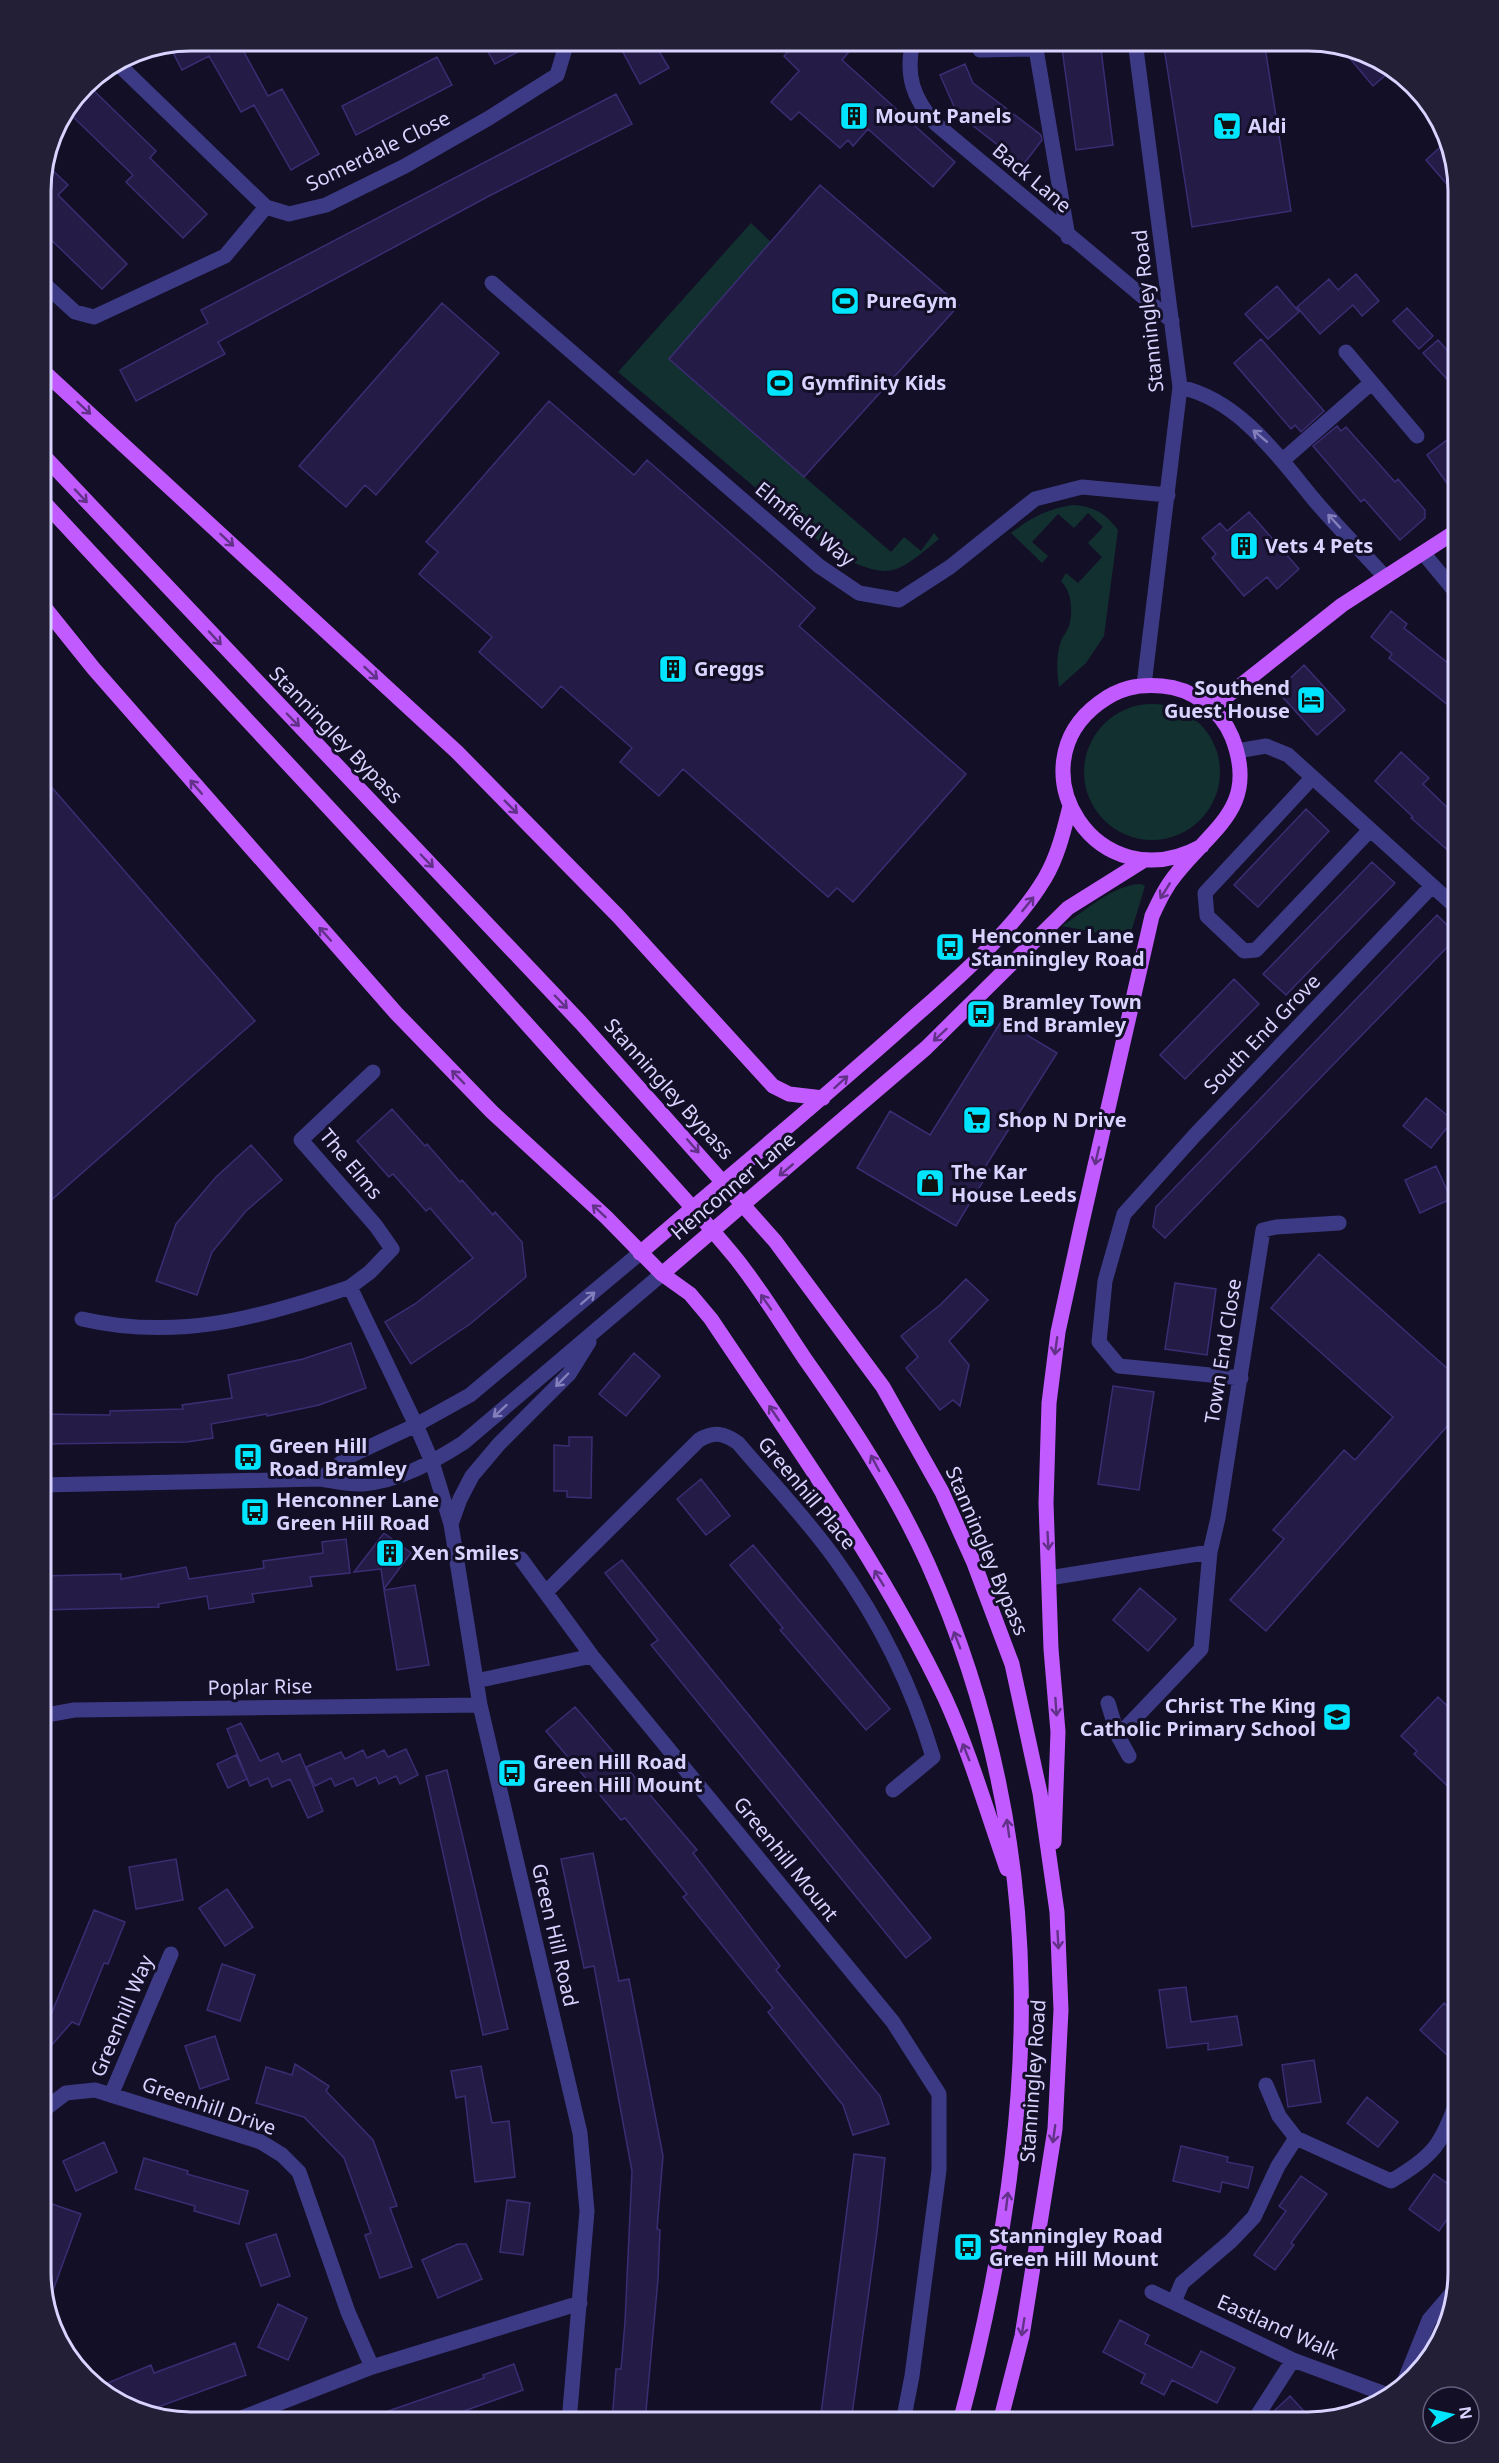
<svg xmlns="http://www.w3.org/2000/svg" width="1499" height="2463" font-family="'Noto Sans',sans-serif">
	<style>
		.green { fill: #12302f }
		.building { fill: #241b47; stroke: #3b2d73; stroke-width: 1.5 }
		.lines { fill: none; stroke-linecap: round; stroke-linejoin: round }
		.minor { stroke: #3d3a85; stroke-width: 15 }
		.major { stroke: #c25bff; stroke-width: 15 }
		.oneway { stroke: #623188 }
		.oneway2 { stroke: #837fbc }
		.labels { text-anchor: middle; stroke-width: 6; stroke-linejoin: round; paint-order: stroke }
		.poi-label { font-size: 20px; font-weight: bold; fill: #d9d4ff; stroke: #130f26; text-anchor: start }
		.street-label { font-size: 20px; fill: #d9d4ff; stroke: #130f26 }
		.rim { fill: none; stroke: #d9d4ff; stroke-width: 3 }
	</style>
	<rect width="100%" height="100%" fill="#130f26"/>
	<!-- green -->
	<path class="green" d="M751 223 771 242 670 360 891 552 904 537 921 551 934 533 939 539C892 578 890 579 834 554L618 372Z
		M1074 505C1095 507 1105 513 1118 530L1104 636 1086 663 1059 687C1057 672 1056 659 1060 644 1062 637 1067 632 1069 626 1073 612 1072 592 1061 581L1066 573 1078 583 1102 557 1088 543 1103 527 1088 513 1074 528 1058 514 1032 542 1048 556 1042 563 1011 533C1030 518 1049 508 1074 505Z
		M1084 772a68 68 0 1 1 136 0a68 68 0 1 1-136 0Z
		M1141 884 1145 886 1129 939 1062 926C1084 912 1114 884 1141 884Z"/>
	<!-- building -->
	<path class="building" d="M191 40 238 41 268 96 282 89 319 154 291 170 254 105 241 112 209 56 182 70 169 45Z
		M482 41H538L495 64Z
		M617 41H653L669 68 640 84Z
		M798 41H858L842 60 955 162 933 187 868 129 853 146 848 140 840 148 799 112 791 120 771 102 799 71 784 56Z
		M1061 41H1100L1113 145 1076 150Z
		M1163 41H1264L1291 211 1192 227Z
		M1342 49 1392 66 1394 68 1373 86Z
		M437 57 452 85 356 135 342 106Z
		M965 64 973 83 1041 135 1042 140 1023 165 957 113 940 75Z
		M86 83 156 151 150 158 207 214 183 238 126 182 133 175 67 111Z
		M616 94 632 124 489 196 218 342 225 354 136 401 120 370 208 323 201 310Z
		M1447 141 1458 191V197L1426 160Z
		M45 163 68 185 58 195 127 264 102 289 41 230V181Z
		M820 185 959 305 804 477 669 359Z
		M1356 274 1379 301 1362 316 1353 305 1320 334 1297 307 1329 279 1338 290Z
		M1277 286 1299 312 1268 339 1245 314Z
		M442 303 499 353 376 495 365 485 346 507 299 466Z
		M1407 308 1433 336 1419 349 1393 321Z
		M1261 339 1324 411 1301 432 1295 425 1291 429 1234 363Z
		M1438 340 1458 362V391L1423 353Z
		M549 401 634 475 647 460 815 608 799 626 966 774 853 902 837 888 828 897 683 769 659 796 620 762 632 748 561 686 542 708 479 652 492 637 419 574 438 552 426 542Z
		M1337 426 1341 431 1346 427 1395 482 1398 479 1425 510V518L1400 540 1364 499 1361 502 1313 446Z
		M1458 432V499L1427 455Z
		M1249 512 1299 569 1277 589 1267 577 1244 596 1212 558 1216 554 1202 538 1220 523 1227 531Z
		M1391 611 1407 624 1404 628 1458 671V713L1389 658 1392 654 1371 637Z
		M1304 665 1345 710 1317 735 1277 691Z
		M1401 752 1429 778 1423 784 1458 818V859L1411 818 1413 817 1375 781Z
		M41 775 255 1021 41 1209Z
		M1306 809 1329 831 1258 907 1234 885Z
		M1372 862 1395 883 1286 995 1263 974Z
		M1437 915 1458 936 1165 1238 1153 1227 1156 1207Z
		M1234 979 1259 1004 1185 1079 1160 1055Z
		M1002 1020 1057 1053 985 1167 990 1170 956 1226 857 1168 890 1111 930 1135Z
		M1426 1098 1453 1120 1431 1148 1403 1126Z
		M392 1109 425 1146 427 1144 460 1182 462 1180 493 1215 495 1212 522 1242 526 1277 470 1324 411 1364 385 1322 415 1304 473 1258 430 1208 426 1211 393 1174 389 1177 357 1141Z
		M251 1145 282 1180 246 1211 212 1252 197 1295 156 1281 176 1224 216 1177Z
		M1436 1166 1451 1199 1420 1213 1405 1180Z
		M1319 1254 1458 1378V1414L1266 1631 1230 1600 1284 1539 1273 1530 1344 1450 1355 1460 1393 1417 1271 1308Z
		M966 1279 988 1300 949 1341 969 1365 960 1406 953 1400 940 1410 906 1368 918 1357 901 1336 940 1305Z
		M1175 1283 1216 1289 1207 1355 1165 1349Z
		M351 1343 366 1388 319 1405 267 1416V1414L211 1424 213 1438 187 1442 43 1444V1414L110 1415V1411L183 1409 182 1405 232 1398 228 1375 303 1359Z
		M634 1353 660 1376 626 1416 599 1394Z
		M1113 1386 1154 1392 1139 1490 1098 1484Z
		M569 1437H592L591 1498 567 1497V1491H554V1445L569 1446Z
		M701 1479 730 1516 706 1535 677 1499Z
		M384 1533 411 1553 384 1589 381 1569 354 1572Z
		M346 1539 350 1573 310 1577 312 1586 252 1594 254 1602 209 1609 207 1596 158 1604 159 1607 41 1610V1576L121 1574V1579L186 1567 189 1579 264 1568 263 1561 323 1553 322 1542Z
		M753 1545 890 1709 866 1730 780 1630 783 1628 730 1565Z
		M622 1560 931 1938 906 1958 651 1645 658 1640 605 1573Z
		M415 1585 429 1665 397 1670 384 1590Z
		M1140 1588 1176 1619 1148 1651 1113 1620Z
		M1438 1697 1458 1716V1796L1414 1754 1417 1751 1401 1736Z
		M575 1707 697 1850 693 1853 780 1966 776 1970 880 2096 889 2124 853 2135 843 2105 768 2012 773 2008 683 1897 687 1894 625 1818 621 1820 546 1731Z
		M241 1723 260 1761 278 1753 282 1762 300 1754 323 1811 308 1818 290 1779 272 1787 268 1778 250 1786 227 1729Z
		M406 1749 418 1775 400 1784 396 1776 379 1784 376 1777 357 1786 353 1778 335 1786 331 1778 315 1786 306 1767 341 1752 345 1759 363 1750 367 1758 384 1750 388 1757Z
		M236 1755 247 1779 228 1788 217 1764Z
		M447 1770 508 2029 483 2035 426 1776Z
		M593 1853 619 1981 629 1979 663 2156 657 2229 660 2230 658 2279 645 2422H612L616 2369H621L625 2322 632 2171 594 1966 584 1968 561 1859Z
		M176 1859 183 1900 136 1909 129 1867Z
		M227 1889 253 1927 225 1946 199 1908Z
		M94 1910 125 1922 108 1964 104 1963 79 2025 72 2022 41 2057V2039Z
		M222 1964 255 1975 240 2021 207 2010Z
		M1186 1987 1191 2022 1237 2016 1242 2045 1208 2050V2043L1167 2048 1159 1990Z
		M1444 2003 1458 2015V2065L1420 2030Z
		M215 2036 229 2079 200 2089 185 2046Z
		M1314 2060 1321 2102 1288 2107 1282 2065Z
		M295 2064 329 2086 326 2091 373 2140 397 2206 390 2208 412 2267 380 2278 365 2235 371 2233 344 2158 304 2117 256 2103 266 2067 292 2075Z
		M481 2066 492 2123 509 2121 515 2177 475 2182 465 2096 456 2098 451 2071Z
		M1367 2097 1398 2122 1378 2147 1347 2123Z
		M104 2142 117 2172 76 2191 63 2161Z
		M1181 2146 1228 2157 1227 2162 1253 2167 1248 2188 1222 2182 1220 2192 1173 2181Z
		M854 2154 885 2158 877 2232 851 2422H820Z
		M144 2158 188 2171 187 2174 248 2191 239 2224 194 2211 195 2206 135 2189Z
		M1434 2174 1458 2191V2204L1439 2231 1409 2209Z
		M1301 2176 1327 2194 1291 2243 1294 2245 1275 2270 1254 2255 1286 2211 1279 2206Z
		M507 2200 530 2203 523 2255 500 2252Z
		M49 2203 81 2214 48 2304 40 2272V2227Z
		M276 2234 290 2276 261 2286 246 2244Z
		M458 2244H466L482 2279 438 2298 422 2260Z
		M278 2304 307 2318 288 2360 258 2347Z
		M1120 2320 1149 2335 1145 2344 1192 2368 1201 2351 1235 2368 1217 2403 1172 2380 1164 2395 1141 2383 1145 2374 1103 2352Z
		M235 2343 246 2375 147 2411 108 2397 98 2387 151 2365 154 2373Z
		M514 2364 523 2390 464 2411 467 2418 455 2422H366L365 2419 484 2378 483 2375Z
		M1290 2396 1313 2421 1284 2422 1274 2411Z"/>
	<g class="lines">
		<!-- minor -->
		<path class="minor" d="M913 41C905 75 913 99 936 124L1172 321
			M1135 41 1180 387 1144 685
			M980 50 1036 49 1068 237
			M117 63 266 207 289 214 326 205 405 166 489 118 557 75 564 52 561 41
			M41 281 75 312 94 317 225 256 266 207
			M492 283 819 566 859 593 899 600 950 567 1035 499 1082 487 1168 495
			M1346 352 1417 436
			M1180 387C1238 400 1275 452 1311 496 1334 524 1361 550 1385 577
			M1283 460 1371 383
			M1424 554 1458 595
			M1237 751 1266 746 1288 755 1458 909
			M1312 778 1205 893 1207 916 1244 951 1256 950 1369 831
			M373 1072 301 1140 376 1226 392 1249 370 1272 350 1287 416 1425 432 1462 451 1524 480 1705 580 2133 587 2211 569 2422
			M82 1319C177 1341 260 1318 350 1287
			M1241 1378 1119 1366 1099 1342 1105 1281 1124 1214 1195 1135 1432 886
			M320 1479 350 1456 416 1425 470 1395 640 1253
			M41 1485 320 1479C334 1481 349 1485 363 1484 399 1481 433 1462 463 1443L662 1274
			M451 1524 460 1499 472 1476 499 1444 569 1374 589 1342
			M521 1559 592 1656 893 2022 939 2094V2170L912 2376 903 2422
			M1049 1578 1210 1552
			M546 1592 699 1440C714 1431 724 1433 738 1443 771 1482 807 1519 836 1560 879 1620 912 1686 933 1757L893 1790
			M476 1681 592 1656
			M1108 1703 1118 1736 1201 1649 1210 1552 1218 1518 1263 1230 1276 1227 1339 1223
			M41 1716 74 1710 480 1705
			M1118 1736 1129 1756
			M1266 2085 1279 2116 1296 2138
			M111 2095 171 1954
			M41 2112 66 2093 95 2090 261 2142 282 2155 299 2172 348 2312 372 2367
			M1152 2292 1293 2360 1388 2395
			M1174 2302 1182 2283 1231 2241 1254 2217 1278 2166 1296 2138 1391 2181C1434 2156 1442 2144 1458 2098
			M1404 2382 1429 2320 1453 2292
			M231 2422 372 2367 580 2303
			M1253 2422 1293 2360"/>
		<!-- major -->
		<path class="major" d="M41 369 457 752 618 916 773 1086 789 1094 823 1098
			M41 453 581 1023 775 1241 883 1387 942 1492 974 1563 1012 1664 1040 1793 1057 1912 1061 2010 1055 2129 1022 2336 1000 2422
			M41 499C214 686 390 870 559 1060 617 1125 678 1189 734 1256 760 1288 782 1325 805 1359 851 1424 895 1491 928 1564 1055 1849 1039 2127 960 2422
			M41 603 94 669 396 1013 492 1112 606 1217 662 1274 690 1294 711 1319C793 1442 881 1564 945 1698 970 1753 987 1812 1007 1869
			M1212 708 1342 605 1458 530
			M640 1253C728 1177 818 1103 905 1025 951 984 1013 932 1045 878 1058 856 1064 830 1070 806
			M662 1274 926 1048 1068 908 1143 861
			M1054 1842 1058 1732 1051 1649 1046 1503 1049 1403 1058 1332 1080 1231 1152 916C1159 901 1166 886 1177 873 1214 827 1259 806 1232 737 1221 710 1192 688 1162 686 1137 684 1119 688 1099 703 1012 767 1097 904 1202 846"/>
	</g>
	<!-- one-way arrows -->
	<defs><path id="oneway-shaft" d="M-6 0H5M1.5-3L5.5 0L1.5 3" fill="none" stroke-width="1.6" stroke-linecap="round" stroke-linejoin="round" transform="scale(1.5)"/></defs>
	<g class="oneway">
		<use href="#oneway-shaft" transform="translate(84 408) rotate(43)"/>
		<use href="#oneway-shaft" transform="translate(81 496) rotate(47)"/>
		<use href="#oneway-shaft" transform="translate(227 540) rotate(43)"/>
		<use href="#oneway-shaft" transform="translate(215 638) rotate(47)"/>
		<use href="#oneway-shaft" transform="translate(371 673) rotate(43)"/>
		<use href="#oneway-shaft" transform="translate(293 720) rotate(46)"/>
		<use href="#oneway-shaft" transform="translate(196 787) rotate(-131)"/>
		<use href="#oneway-shaft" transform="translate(511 807) rotate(45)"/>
		<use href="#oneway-shaft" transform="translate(427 861) rotate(46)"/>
		<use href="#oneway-shaft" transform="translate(1165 891) rotate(122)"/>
		<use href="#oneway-shaft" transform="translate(1028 904) rotate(-51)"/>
		<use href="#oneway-shaft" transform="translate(325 934) rotate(-132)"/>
		<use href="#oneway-shaft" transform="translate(561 1002) rotate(46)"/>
		<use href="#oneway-shaft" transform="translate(940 1035) rotate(137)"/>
		<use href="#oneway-shaft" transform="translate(458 1077) rotate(-134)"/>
		<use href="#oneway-shaft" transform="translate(841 1082) rotate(-42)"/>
		<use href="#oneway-shaft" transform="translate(693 1146) rotate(49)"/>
		<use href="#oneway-shaft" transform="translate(1097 1156) rotate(103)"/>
		<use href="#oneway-shaft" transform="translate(786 1170) rotate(140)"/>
		<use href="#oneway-shaft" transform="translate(599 1211) rotate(-137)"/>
		<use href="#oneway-shaft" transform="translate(766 1302) rotate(-125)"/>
		<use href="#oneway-shaft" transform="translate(1056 1346) rotate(98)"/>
		<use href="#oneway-shaft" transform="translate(774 1413) rotate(-124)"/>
		<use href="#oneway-shaft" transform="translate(875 1463) rotate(-118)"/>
		<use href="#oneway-shaft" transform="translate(1048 1541) rotate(87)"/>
		<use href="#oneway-shaft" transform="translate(879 1578) rotate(-121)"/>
		<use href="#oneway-shaft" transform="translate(957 1640) rotate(-111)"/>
		<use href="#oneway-shaft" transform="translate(1056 1707) rotate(86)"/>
		<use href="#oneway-shaft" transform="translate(966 1752) rotate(-112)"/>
		<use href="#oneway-shaft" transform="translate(1008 1828) rotate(-98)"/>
		<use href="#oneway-shaft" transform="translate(1058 1940) rotate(87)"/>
		<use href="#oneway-shaft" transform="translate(1054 2134) rotate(98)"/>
		<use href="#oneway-shaft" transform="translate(1007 2201) rotate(-83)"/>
		<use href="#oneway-shaft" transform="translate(1023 2327) rotate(99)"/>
	</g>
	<g class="oneway2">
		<use href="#oneway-shaft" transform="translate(1260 436) rotate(-140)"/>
		<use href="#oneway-shaft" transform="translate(1334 521) rotate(-133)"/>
		<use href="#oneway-shaft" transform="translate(588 1298) rotate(-41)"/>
		<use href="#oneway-shaft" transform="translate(562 1380) rotate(134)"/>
		<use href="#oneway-shaft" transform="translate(500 1411) rotate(138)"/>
	</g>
	<!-- icons -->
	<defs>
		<g id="building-square" transform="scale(1.5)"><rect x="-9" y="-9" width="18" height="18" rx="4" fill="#00e5ff" stroke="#130f26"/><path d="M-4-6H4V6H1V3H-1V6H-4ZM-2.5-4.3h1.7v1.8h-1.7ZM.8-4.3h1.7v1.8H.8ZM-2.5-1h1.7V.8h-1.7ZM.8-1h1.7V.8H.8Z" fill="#111"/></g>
		<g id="supermarket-square" transform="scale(1.5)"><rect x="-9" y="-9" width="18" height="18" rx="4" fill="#00e5ff" stroke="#130f26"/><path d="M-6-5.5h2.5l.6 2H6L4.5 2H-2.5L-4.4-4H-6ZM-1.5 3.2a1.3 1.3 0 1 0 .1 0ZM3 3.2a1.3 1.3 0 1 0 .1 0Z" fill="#111"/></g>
		<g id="stadium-square" transform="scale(1.5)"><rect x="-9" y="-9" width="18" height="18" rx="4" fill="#00e5ff" stroke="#130f26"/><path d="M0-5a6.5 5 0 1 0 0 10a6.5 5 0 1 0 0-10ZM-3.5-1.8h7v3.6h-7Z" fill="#111"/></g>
		<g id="hotel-square" transform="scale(1.5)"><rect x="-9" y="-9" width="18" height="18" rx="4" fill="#00e5ff" stroke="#130f26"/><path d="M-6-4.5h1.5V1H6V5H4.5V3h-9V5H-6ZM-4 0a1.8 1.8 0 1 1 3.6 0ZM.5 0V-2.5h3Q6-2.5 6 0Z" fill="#111"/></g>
		<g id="bus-square" transform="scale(1.5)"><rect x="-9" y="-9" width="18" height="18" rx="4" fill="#00e5ff" stroke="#130f26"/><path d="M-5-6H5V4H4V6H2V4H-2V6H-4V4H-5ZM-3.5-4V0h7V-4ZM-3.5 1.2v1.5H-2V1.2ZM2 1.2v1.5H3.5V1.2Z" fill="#111"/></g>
		<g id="shop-square" transform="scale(1.5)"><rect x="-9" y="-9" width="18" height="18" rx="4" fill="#00e5ff" stroke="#130f26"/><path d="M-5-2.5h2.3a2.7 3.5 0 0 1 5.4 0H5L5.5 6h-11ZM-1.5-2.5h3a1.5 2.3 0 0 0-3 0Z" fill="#111"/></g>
		<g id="school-square" transform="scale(1.5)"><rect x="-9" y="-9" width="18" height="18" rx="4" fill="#00e5ff" stroke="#130f26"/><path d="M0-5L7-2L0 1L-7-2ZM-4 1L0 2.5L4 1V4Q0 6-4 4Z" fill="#111"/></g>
	</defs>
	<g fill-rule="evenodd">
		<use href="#building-square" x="854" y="116"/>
		<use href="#supermarket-square" x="1227" y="126"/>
		<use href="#stadium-square" x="845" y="301"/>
		<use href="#stadium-square" x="780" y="383"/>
		<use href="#building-square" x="1244" y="546"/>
		<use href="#building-square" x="673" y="669"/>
		<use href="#hotel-square" x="1311" y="700"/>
		<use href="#bus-square" x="950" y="947"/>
		<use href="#bus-square" x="981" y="1014"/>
		<use href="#supermarket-square" x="977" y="1120"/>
		<use href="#shop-square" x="930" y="1183"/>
		<use href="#bus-square" x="248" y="1457"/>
		<use href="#bus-square" x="255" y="1512"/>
		<use href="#building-square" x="390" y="1553"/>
		<use href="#school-square" x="1337" y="1717"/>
		<use href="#bus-square" x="512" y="1773"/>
		<use href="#bus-square" x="968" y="2247"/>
	</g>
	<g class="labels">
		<!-- poi labels -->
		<g class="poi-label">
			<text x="875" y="123">Mount Panels</text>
			<text x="1248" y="133">Aldi</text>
			<text x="866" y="308">PureGym</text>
			<text x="801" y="390">Gymfinity Kids</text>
			<text x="1265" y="553">Vets 4 Pets</text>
			<text x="694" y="676">Greggs</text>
			<text x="1290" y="695" text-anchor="end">Southend<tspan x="1290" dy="23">Guest House</tspan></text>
			<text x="971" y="943">Henconner Lane<tspan x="971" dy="23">Stanningley Road</tspan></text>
			<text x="1002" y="1009">Bramley Town<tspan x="1002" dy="23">End Bramley</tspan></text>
			<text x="998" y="1127">Shop N Drive</text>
			<text x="951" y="1179">The Kar<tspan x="951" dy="23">House Leeds</tspan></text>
			<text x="269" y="1453">Green Hill<tspan x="269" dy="23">Road Bramley</tspan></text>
			<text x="276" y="1507">Henconner Lane<tspan x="276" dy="23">Green Hill Road</tspan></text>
			<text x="411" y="1560">Xen Smiles</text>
			<text x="1316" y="1713" text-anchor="end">Christ The King<tspan x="1316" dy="23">Catholic Primary School</tspan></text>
			<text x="533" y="1769">Green Hill Road<tspan x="533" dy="23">Green Hill Mount</tspan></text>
			<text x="989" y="2243">Stanningley Road<tspan x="989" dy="23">Green Hill Mount</tspan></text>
		</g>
		<!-- street labels -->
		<g class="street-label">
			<text transform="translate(378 151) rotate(-26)" y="7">Somerdale Close</text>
			<text transform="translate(1032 178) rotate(40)" y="7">Back Lane</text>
			<text transform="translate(1148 311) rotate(-96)" y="7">Stanningley Road</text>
			<text transform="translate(805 524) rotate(39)" y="7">Elmfield Way</text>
			<text transform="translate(336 735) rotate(46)" y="7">Stanningley Bypass</text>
			<text transform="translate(1262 1034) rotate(-46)" y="7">South End Grove</text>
			<text transform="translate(669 1089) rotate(48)" y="7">Stanningley Bypass</text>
			<text transform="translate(351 1164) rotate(50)" y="7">The Elms</text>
			<text transform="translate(733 1186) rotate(-40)" y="7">Henconner Lane</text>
			<text transform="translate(1223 1351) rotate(-81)" y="7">Town End Close</text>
			<text transform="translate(807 1493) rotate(50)" y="7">Greenhill Place</text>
			<text transform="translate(987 1551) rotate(67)" y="7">Stanningley Bypass</text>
			<text transform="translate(260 1687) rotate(-1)" y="7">Poplar Rise</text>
			<text transform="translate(786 1859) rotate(51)" y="7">Greenhill Mount</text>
			<text transform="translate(555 1935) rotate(77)" y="7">Green Hill Road</text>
			<text transform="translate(122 2016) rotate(-67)" y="7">Greenhill Way</text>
			<text transform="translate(1033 2081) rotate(-86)" y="7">Stanningley Road</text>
			<text transform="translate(209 2106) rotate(19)" y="7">Greenhill Drive</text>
			<text transform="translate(1278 2327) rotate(24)" y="7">Eastland Walk</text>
		</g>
	</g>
	<!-- crop -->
	<path d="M0 0H1499V2463H0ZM191 51H1308A140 140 0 0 1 1448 191V2272A140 140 0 0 1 1308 2412H191A140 140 0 0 1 51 2272V191A140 140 0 0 1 191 51Z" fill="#231f37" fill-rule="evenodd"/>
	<path class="rim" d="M191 51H1308A140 140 0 0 1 1448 191V2272A140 140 0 0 1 1308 2412H191A140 140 0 0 1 51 2272V191A140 140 0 0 1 191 51Z"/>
	<!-- north arrow -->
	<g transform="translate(1451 2415) rotate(82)"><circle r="28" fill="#130f26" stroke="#625e7d" stroke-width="1.5"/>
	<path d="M0-4.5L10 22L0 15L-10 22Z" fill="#00e5ff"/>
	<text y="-9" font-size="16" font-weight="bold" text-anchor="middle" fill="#d9d4ff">N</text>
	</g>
</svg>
